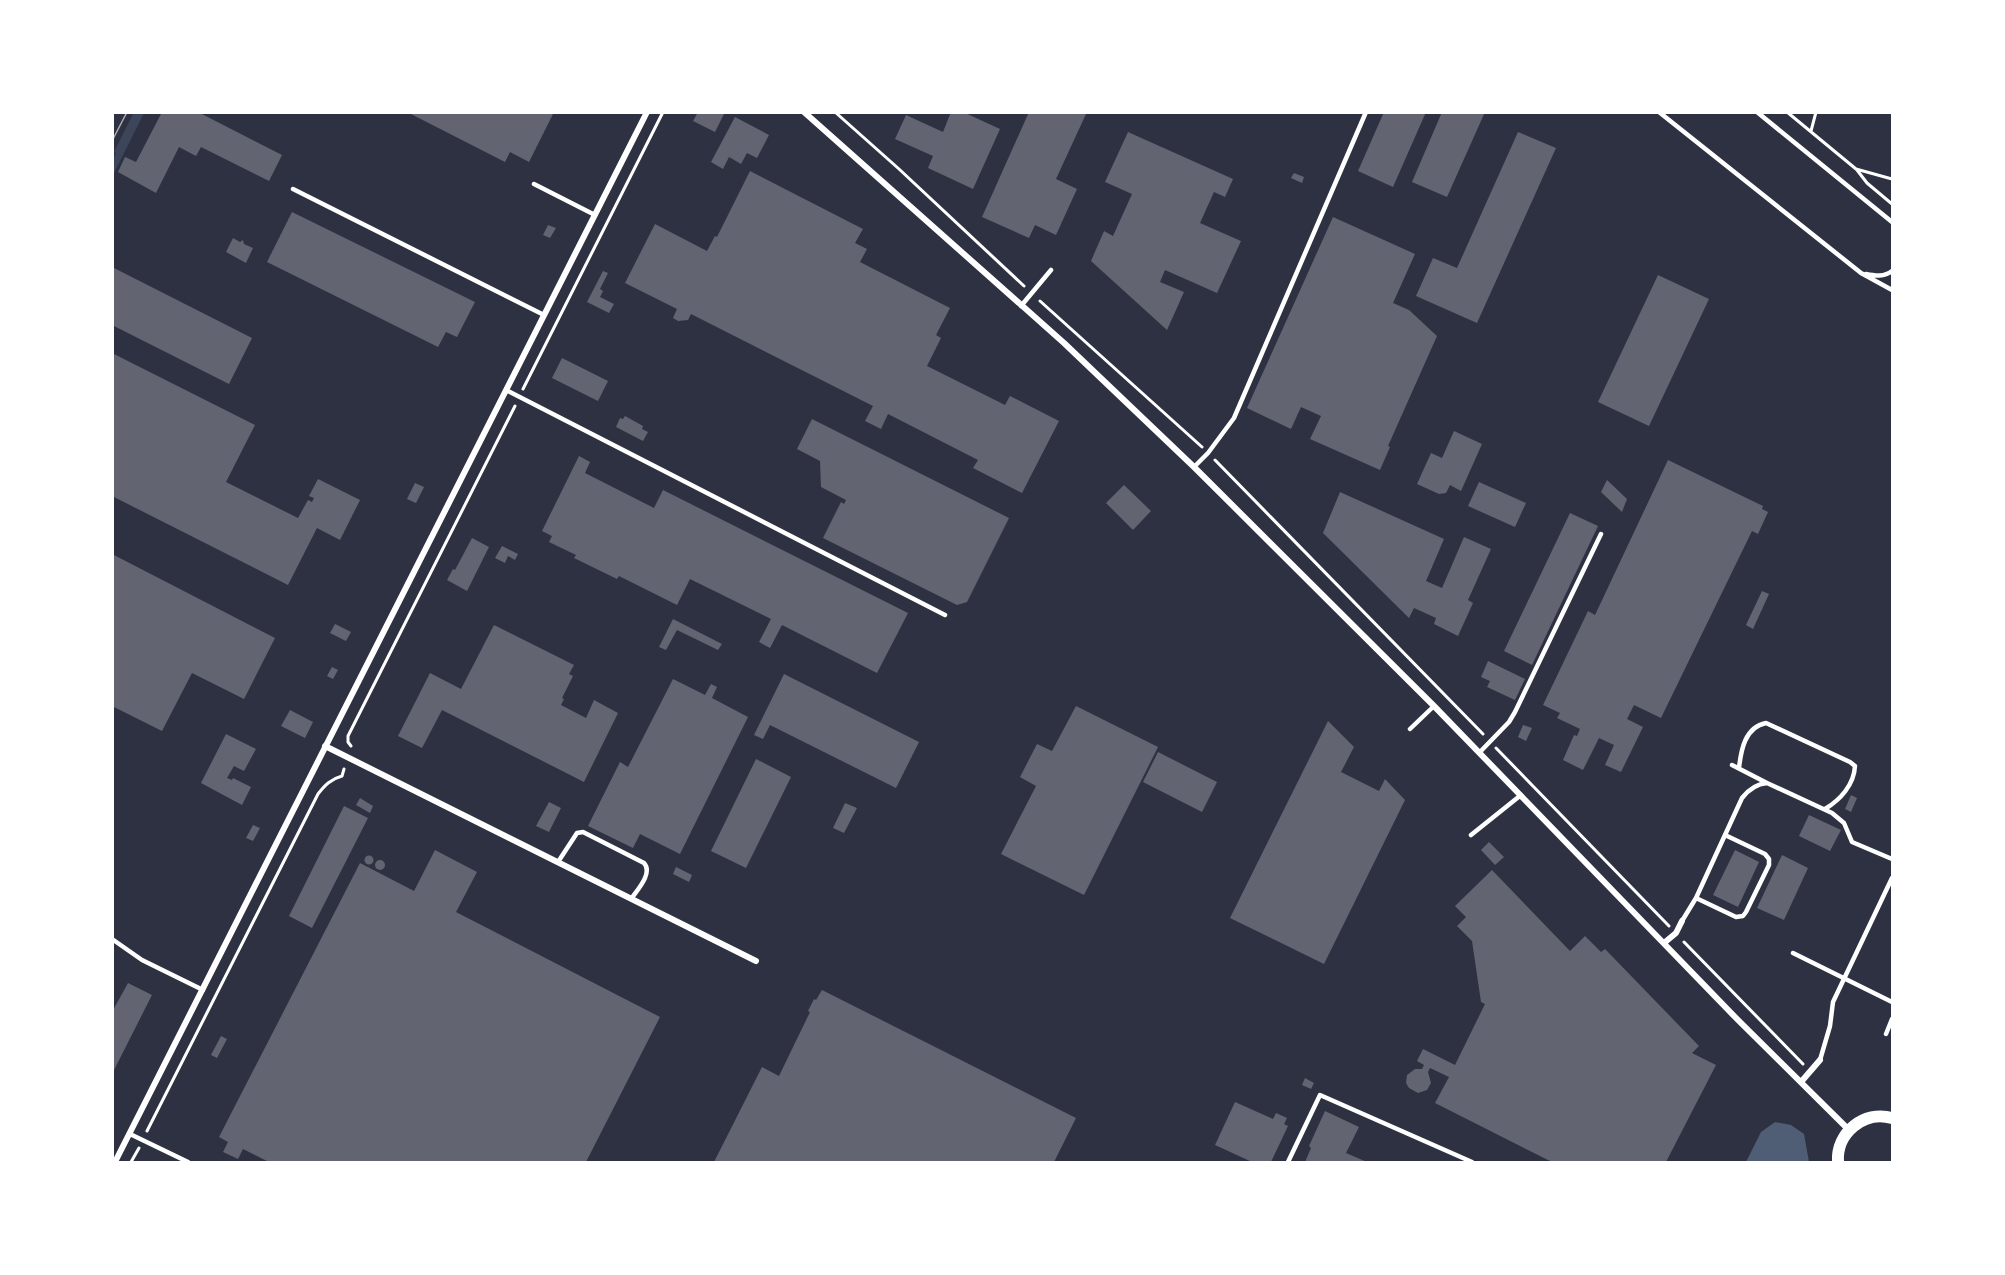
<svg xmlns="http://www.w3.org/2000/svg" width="2005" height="1275" font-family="'Libre Baskerville',serif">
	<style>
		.green { fill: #3c4559 }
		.water { fill: #4f5d75 }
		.building { fill: #626471 }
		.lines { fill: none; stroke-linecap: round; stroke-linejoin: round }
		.path { stroke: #fff; stroke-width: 3 }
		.service { stroke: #fff; stroke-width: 4.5 }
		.minor { stroke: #fff; stroke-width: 6 }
		.secondary { stroke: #fff; stroke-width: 12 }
		.tram { stroke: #abadb3; stroke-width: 1.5 }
	</style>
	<rect width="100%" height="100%" fill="#2d3142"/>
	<!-- green -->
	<path class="green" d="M134 112 144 113 113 175V159L116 153 114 152Z"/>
	<!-- water -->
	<path class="water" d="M1775 1122 1791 1125 1804 1134 1809 1162H1746L1761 1132Z"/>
	<!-- building -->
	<path class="building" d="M162 112H198L282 155 269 181 201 147 196 156 179 147 156 193 118 172 125 157 136 162Z
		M407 112H554L529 162 510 152 505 162Z
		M698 112H725L715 132 693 121Z
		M951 112H963L1000 129 973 189 928 168 933 156 895 139 906 115 943 132Z
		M1029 112H1081L1086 114 1056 179 1077 189 1056 235 1035 225 1029 238 982 217Z
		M1384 112H1426L1393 187 1358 171Z
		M1442 112H1485L1447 197 1412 182Z
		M735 117 769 135 757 158 747 153 741 164 729 157 723 169 711 162Z
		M1128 132 1233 179 1225 197 1214 192 1200 223 1241 241 1217 293 1165 270 1160 282 1184 292 1167 330 1091 261 1104 231 1113 236 1132 194 1105 182Z
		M1518 132 1556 148 1477 323 1416 296 1433 258 1457 268Z
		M750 171 863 229 855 243 867 249 860 262 950 308 936 335 941 338 927 366 1005 405 1010 396 1059 421 1022 493 973 468 978 460 888 414 881 429 865 421 873 406 691 314 688 320 678 321 673 318 677 309 625 283 655 224 707 251 715 236 717 237Z
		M1294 173 1304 177 1302 183 1291 178Z
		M292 212 475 302 457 337 446 332 438 347 267 262Z
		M1333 217 1415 254 1393 303 1409 310 1437 336 1388 446 1390 447 1380 470 1310 439 1321 416 1301 407 1291 429 1247 408Z
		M548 225 556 228 550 238 543 235Z
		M233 238 240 242 243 240 244 244 253 248 246 263 226 252Z
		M112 267 252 338 229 384 112 325Z
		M603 271 608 273 600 289 603 291 600 297 614 304 609 313 587 302Z
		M1658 275 1709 299 1649 426 1598 402Z
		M112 353 255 425 226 482 298 518 308 500 312 502 314 498 309 496 318 479 360 500 340 540 317 528 288 585 112 496Z
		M562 358 608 381 598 401 552 378Z
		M625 416 643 426 642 429 648 432 643 441 616 427 620 418 623 419Z
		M812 419 1009 518 967 602 957 605 823 538 841 502 844 504 846 500 821 487 820 461 797 449Z
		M1454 431 1482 444 1461 491 1450 485 1446 493 1439 494 1417 484 1431 453 1442 458Z
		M579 456 590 462 585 473 654 508 663 490 908 613 877 673 782 625 770 648 759 642 771 619 690 579 677 605 619 576 617 579 574 558 576 555 549 542 552 536 542 531Z
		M1668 460 1763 506 1762 509 1768 512 1758 534 1752 531 1661 718 1634 705 1627 719 1643 727 1621 772 1605 765 1614 745 1599 738 1583 770 1563 760 1574 735 1577 736 1580 729 1557 718 1560 713 1543 705 1588 611 1595 615Z
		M1607 480 1627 499 1622 512 1601 492Z
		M1479 482 1526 503 1515 527 1468 506Z
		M415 483 424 487 416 503 407 499Z
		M1124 485 1151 511 1133 530 1106 503Z
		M1340 492 1444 539 1426 581 1442 588 1464 537 1491 549 1468 600 1473 603 1458 636 1434 624 1436 618 1414 608 1409 618 1323 533Z
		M1570 513 1598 526 1532 665 1504 651Z
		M472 538 489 547 467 591 447 580 453 569 455 570Z
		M502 546 518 554 515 560 508 556 505 563 495 558Z
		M112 554 275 638 244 699 192 673 162 731 112 706Z
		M1762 591 1769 594 1753 629 1746 625Z
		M673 619 722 644 718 650 677 630 666 650 659 647Z
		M335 624 351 632 346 641 330 633Z
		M494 625 574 665 569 674 573 676 562 698 564 699 561 705 586 718 594 700 618 713 584 782 442 710 422 748 398 736 430 673 461 689Z
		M1488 661 1525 679 1515 700 1487 687 1490 681 1481 677Z
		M332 667 338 670 333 679 327 676Z
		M784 674 919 742 896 788 770 725 763 739 754 735Z
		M673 679 705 695 711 684 717 687 712 698 748 717 680 854 640 834 633 848 588 826 620 762 628 767Z
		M1076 706 1158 747 1084 895 1001 854 1036 786 1020 777 1037 744 1052 751Z
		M290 710 313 722 305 738 281 726Z
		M1328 721 1354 747 1341 772 1379 791 1385 779 1405 800 1324 964 1230 918Z
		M1523 725 1532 728 1526 741 1518 737Z
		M226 734 256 749 244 771 234 766 227 778 232 780 233 778 251 787 242 805 201 783Z
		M1158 752 1217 782 1202 812 1143 782Z
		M756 759 791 777 746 868 711 851Z
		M1851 795 1857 798 1851 812 1845 809Z
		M360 798 373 806 370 813 356 805Z
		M549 802 561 808 549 832 536 826Z
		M845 803 857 808 844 833 833 828Z
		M344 806 368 818 312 928 289 916Z
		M1809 815 1841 830 1830 851 1799 836Z
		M253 825 260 828 253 841 246 838Z
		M1489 842 1504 857 1495 865 1481 850Z
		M435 850 477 872 456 912 660 1017 586 1162H269L243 1149 238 1159 223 1152 228 1142 219 1137 360 863 414 891Z
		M1735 850 1759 862 1738 907 1713 895Z
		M1782 855 1808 868 1784 920 1757 908Z
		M364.5 860a4.5 4.5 0 1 1 9 0a4.5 4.5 0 1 1-9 0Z
		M375 865a5 5 0 1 1 10 0a5 5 0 1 1-10 0Z
		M676 867 692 875 689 882 673 874Z
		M1492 870 1570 951 1585 936 1601 952 1605 949 1699 1046 1692 1053 1716 1065 1666 1162H1552L1435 1103 1449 1077 1430 1068 1428 1072 1431 1083 1427 1090 1418 1093 1409 1088 1406 1083 1407 1075 1415 1069H1422L1424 1065 1417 1061 1423 1049 1455 1065 1485 1004 1481 1002 1472 941 1457 926 1466 917 1455 906Z
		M128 983 152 995 112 1074V1012Z
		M822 990 1076 1118 1054 1162H714L762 1067 779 1076 810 1012 808 1011 814 999 816 1000Z
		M221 1036 227 1039 217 1058 211 1055Z
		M1305 1078 1314 1083 1311 1089 1302 1085Z
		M1235 1102 1273 1119 1276 1113 1287 1118 1284 1124 1288 1126 1271 1162H1252L1215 1145Z
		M1325 1111 1359 1127 1346 1153 1367 1162H1305L1311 1148 1309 1146Z"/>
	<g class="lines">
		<!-- path -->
		<path class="path" d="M835 112 899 169 1024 286
			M1787 112 1856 169 1892 179
			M1811 131 1816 112
			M1857 170 1867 183 1892 204
			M1040 301 1202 447
			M523 389 663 112
			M1215 460 1483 734
			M351 746 348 742V736L515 406
			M1496 748 1669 926
			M1684 942 1803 1064
			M147 1131 318 794C325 785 331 779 342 776L344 769
			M131 1162 139 1148"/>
		<!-- service -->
		<path class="service" d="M1659 112 1861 273 1892 290
			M1757 112 1892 222
			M534 184 595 215
			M293 189 544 315
			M1866 274C1876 276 1884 277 1892 271
			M1021 306 1051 270
			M506 390 945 615
			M1194 467 1208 453 1234 418 1366 112
			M1410 729 1434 706
			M1479 753 1509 722 1515 712 1601 534
			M1732 765 1767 783
			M1739 768C1741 750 1745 727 1766 723L1850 762 1855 766C1854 785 1840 800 1825 809
			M1471 835 1521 795
			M558 862 577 833 583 832 644 863C653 873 638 889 631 899
			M1696 898 1736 917 1743 916 1746 912 1769 865V859L1765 854 1725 835
			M1682 921 1696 898 1742 798C1749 789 1756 784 1767 783L1832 813 1844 823 1852 842 1892 859
			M112 939 142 960 203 990
			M1793 953 1892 1002
			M1886 1034 1892 1019
			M1820 1060 1830 1026 1833 1002 1892 878
			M130 1134 188 1162
			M1288 1162 1320 1095 1472 1162"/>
		<!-- minor -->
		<path class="minor" d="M804 112 1064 343 1194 467 1434 706 1738 1020 1849 1130
			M325 746 756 961
			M1664 943 1676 933 1682 921
			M1801 1082 1820 1060
			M115 1162 647 112"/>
		<!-- secondary -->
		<path class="secondary" d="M1838 1162C1836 1133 1864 1110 1892 1118"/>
		<!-- tram -->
		<path class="tram" d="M112 141 127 112"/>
	</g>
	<!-- border -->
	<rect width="2005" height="1275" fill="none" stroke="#ffffff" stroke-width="228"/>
</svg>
